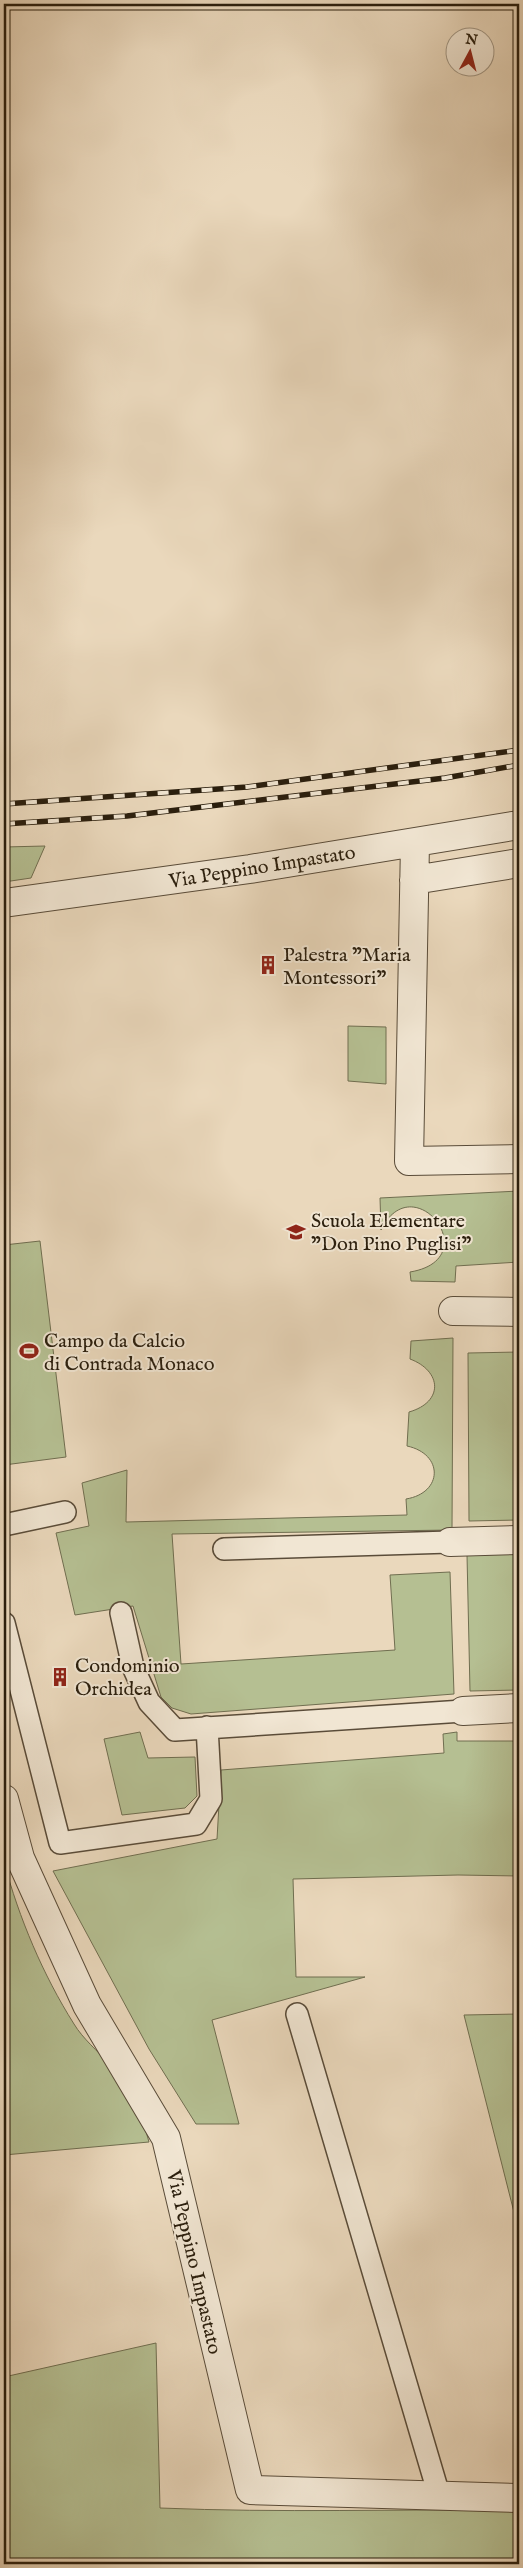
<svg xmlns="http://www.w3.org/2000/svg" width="523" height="2568" font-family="'IM FELL English',serif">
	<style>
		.green { fill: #b5bf92; stroke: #706e50 }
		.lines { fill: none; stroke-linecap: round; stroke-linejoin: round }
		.lane-casing { stroke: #5a4c39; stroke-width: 24 }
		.street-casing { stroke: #5a4c39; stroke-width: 30 }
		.lane { stroke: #f1e6d3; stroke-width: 21 }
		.street { stroke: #f1e6d3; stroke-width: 28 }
		.rail-casing { stroke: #2a1e0d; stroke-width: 5.5 }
		.rail { stroke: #f1e6d3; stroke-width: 4; stroke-dasharray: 11; stroke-linecap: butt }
		.labels { text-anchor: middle; stroke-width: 4; stroke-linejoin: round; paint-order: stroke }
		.street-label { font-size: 20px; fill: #2a1e0d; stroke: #f1e6d3 }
		.poi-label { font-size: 20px; fill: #2a1e0d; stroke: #f1e6d3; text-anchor: start }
	</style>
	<rect width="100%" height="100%" fill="#ead8bc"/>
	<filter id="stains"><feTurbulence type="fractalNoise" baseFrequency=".004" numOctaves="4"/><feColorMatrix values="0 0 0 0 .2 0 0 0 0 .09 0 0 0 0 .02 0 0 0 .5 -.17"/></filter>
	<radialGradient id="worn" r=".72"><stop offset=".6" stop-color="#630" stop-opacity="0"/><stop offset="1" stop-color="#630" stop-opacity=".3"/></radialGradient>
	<!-- green -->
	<path class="green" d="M45 846 31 878 4 882V847Z
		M348 1026 386 1027V1084L348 1081Z
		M519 1191V1262L456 1266 455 1282 411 1281 410 1272C488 1259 413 1164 381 1230L380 1198Z
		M40 1241 66 1457 4 1465V1245Z
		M453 1338 452 1530 172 1534 181 1664 395 1650 390 1575 450 1572 454 1694 191 1714 172 1708 161 1697 133 1606 75 1615 56 1533 89 1526 82 1483 127 1470 126 1522 407 1515 406 1499C443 1493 444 1454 407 1446L409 1412C444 1402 442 1371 410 1359L411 1341Z
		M519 1352V1520L469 1521 468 1353Z
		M519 1554V1690L470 1691 467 1555Z
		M140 1732 148 1758 195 1757 197 1796 185 1808 122 1815 104 1739Z
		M457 1732V1741H519V1876L458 1875 293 1879 296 1977H365L212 2020 239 2124H196L149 2049 53 1871 217 1839 221 1770 444 1753 443 1734Z
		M4 1862C19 1918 43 1975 74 2024 83 2039 98 2051 109 2064 125 2085 143 2117 149 2142L4 2155Z
		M519 2014V2232L464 2015Z
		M156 2343 160 2508C279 2513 399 2509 519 2510V2564H4V2377Z"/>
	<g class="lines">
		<!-- lane casing -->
		<g class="lane-casing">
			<path id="lane" d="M4 1525 65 1512
				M224 1549 450 1542
				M121 1613 133 1667 149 1702 175 1730 463 1711
				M4 1623 60 1843 196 1824 211 1799 207 1727
				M297 2014 439 2495"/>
		</g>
		<!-- street casing -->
		<g class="street-casing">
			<path id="street" d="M415 843 409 1161 519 1159
				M414 880 519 863
				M4 903 250 869 519 825
				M453 1311 519 1312
				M450 1542 519 1540
				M463 1711 519 1708
				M4 1799 20 1858 87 2005 166 2138 250 2490 519 2498"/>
		</g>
		<!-- lane -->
		<use href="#lane" class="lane"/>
		<!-- street -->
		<use href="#street" class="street"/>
		<!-- rail casing -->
		<g class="rail-casing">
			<path id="rail" d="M4 804 247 787 519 750
				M4 824 127 816 445 778 519 765"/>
		</g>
		<!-- rail -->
		<use href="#rail" class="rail"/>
	</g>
	<!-- icons -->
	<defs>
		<g id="building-bare" transform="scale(1.5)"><path d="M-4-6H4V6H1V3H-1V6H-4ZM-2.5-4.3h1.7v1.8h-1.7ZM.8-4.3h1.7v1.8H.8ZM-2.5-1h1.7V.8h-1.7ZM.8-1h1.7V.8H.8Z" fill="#8f2418" stroke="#f1e6d3" stroke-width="2.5" paint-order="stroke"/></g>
		<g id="school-bare" transform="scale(1.5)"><path d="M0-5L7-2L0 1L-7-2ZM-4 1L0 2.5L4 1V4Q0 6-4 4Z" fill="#8f2418" stroke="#f1e6d3" stroke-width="2.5" paint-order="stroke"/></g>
		<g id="stadium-bare" transform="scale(1.5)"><path d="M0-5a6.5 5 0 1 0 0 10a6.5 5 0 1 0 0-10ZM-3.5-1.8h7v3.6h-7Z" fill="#8f2418" stroke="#f1e6d3" stroke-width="2.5" paint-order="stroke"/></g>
	</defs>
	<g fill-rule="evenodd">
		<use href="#building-bare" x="268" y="965"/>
		<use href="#school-bare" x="296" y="1232"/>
		<use href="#stadium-bare" x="29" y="1351"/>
		<use href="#building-bare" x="60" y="1677"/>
	</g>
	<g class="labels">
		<!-- street labels -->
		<g class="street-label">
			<text transform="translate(262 866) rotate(-9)" y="7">Via Peppino Impastato</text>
			<text transform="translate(195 2262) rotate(77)" y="7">Via Peppino Impastato</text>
		</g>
		<!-- poi labels -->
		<g class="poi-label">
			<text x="283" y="961">Palestra "Maria<tspan x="283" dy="23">Montessori"</tspan></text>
			<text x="311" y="1227">Scuola Elementare<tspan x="311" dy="23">"Don Pino Puglisi"</tspan></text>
			<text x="44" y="1347">Campo da Calcio<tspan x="44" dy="23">di Contrada Monaco</tspan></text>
			<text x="75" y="1672">Condominio<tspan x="75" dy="23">Orchidea</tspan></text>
		</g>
	</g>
	<!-- margin -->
	<rect width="523" height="2568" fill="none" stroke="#ead8bc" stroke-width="20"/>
	<rect x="5" y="5" width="513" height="2558" fill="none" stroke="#2a1e0d" stroke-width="2.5"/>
	<rect x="10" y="10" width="503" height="2548" fill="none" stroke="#2a1e0d"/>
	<!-- north arrow -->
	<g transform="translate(470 52) rotate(7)"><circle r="24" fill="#f1e6d3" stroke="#a19684"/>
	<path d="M0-4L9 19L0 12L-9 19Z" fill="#8f2418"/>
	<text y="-8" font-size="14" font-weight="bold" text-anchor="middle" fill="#2a1e0d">N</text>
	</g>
	<rect width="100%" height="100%" filter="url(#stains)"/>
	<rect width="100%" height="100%" fill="url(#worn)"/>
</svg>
